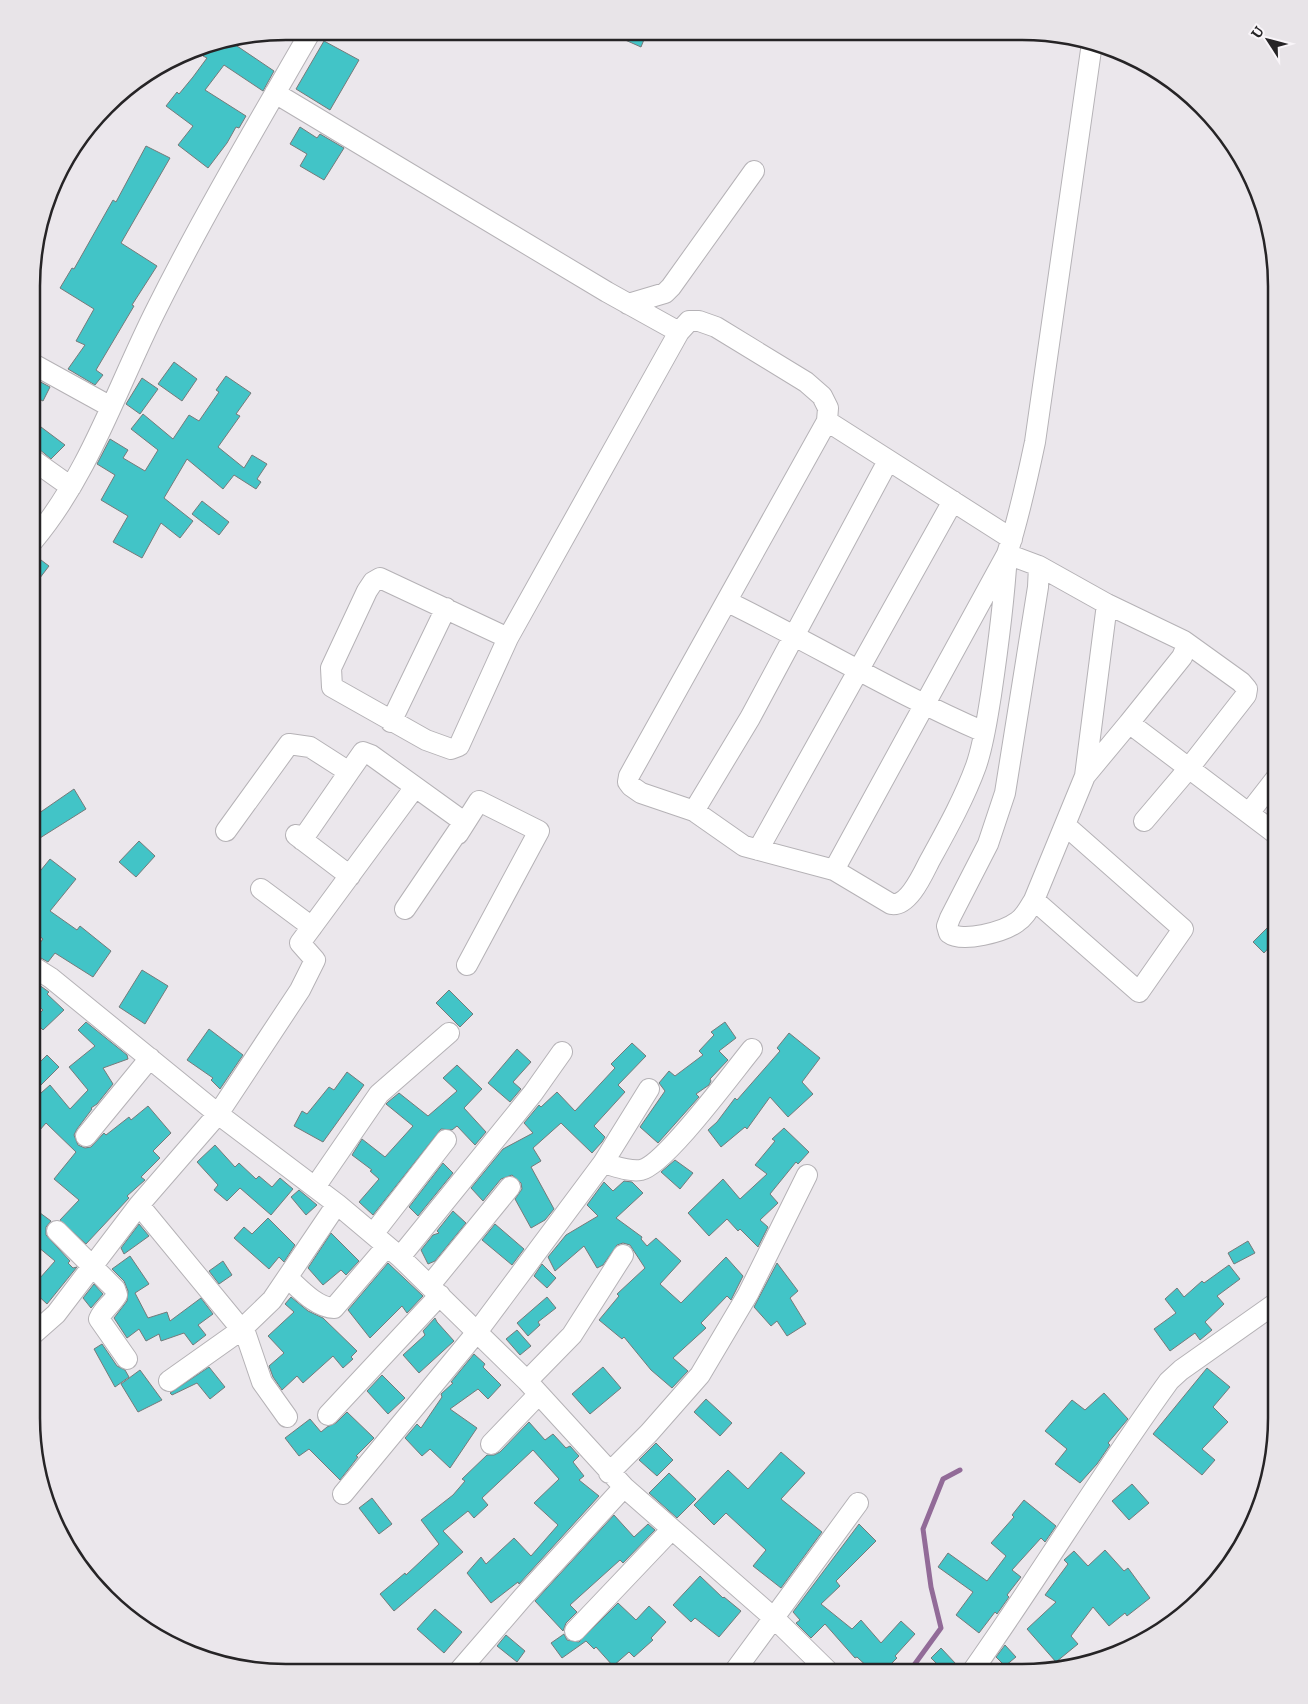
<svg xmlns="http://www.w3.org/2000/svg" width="1308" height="1704" font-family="Literata,serif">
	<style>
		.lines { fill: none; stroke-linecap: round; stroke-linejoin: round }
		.stream { stroke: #926b98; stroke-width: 5 }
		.building { fill: #42c4c7; stroke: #757a7a }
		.minor-casing { stroke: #b5b2b6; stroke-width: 22 }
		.minor { stroke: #fff; stroke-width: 20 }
		.rim { fill: none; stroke: #262426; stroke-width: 2.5 }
	</style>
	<rect width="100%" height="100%" fill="#ebe7ec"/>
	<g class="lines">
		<!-- stream -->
		<path class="stream" d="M909 1672 941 1628 931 1587 923 1529 943 1479 960 1470"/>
	</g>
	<!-- building -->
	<path class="building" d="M607 32H647L641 47Z
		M242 38 237 46 274 71 263 91 224 65 205 90 246 116 239 128 236 127 227 143 208 168 178 145 193 126 166 106 177 92 179 94 193 77 207 58 203 56 211 44Z
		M324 41 359 60 330 110 296 89Z
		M300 127 317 138 320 134 344 148 324 180 300 166 307 154 290 144Z
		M146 146 170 158 121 243 157 266 132 305 134 306 96 370 103 375 95 385 68 369 85 345 76 341 94 309 60 288 72 268 74 269 113 200 116 202Z
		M174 362 197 379 182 401 158 384Z
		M226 376 251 393 236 414 240 416 218 447 244 468 252 455 267 464 257 479 261 482 256 489 234 475 223 489 187 459 164 498 193 521 180 538 161 523 142 558 113 542 128 516 101 500 115 475 97 464 110 439 128 450 123 458 145 471 158 450 131 429 143 414 173 439 189 415 199 421 219 392 216 390Z
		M33 378 50 387 43 401 33 396Z
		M142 378 158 389 140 414 126 404Z
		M33 421 65 445 51 459 33 444Z
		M202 501 229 522 219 535 192 514Z
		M33 554 49 566 33 587Z
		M74 789 86 809 32 843V818Z
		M139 841 155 856 136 877 119 862Z
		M50 859 76 879 50 911 77 930 80 926 111 951 93 977 55 953 48 962 32 953 43 939 32 930V881Z
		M1268 927 1276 934V940L1264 953 1253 942Z
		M142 970 168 986 145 1024 119 1007Z
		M32 980 49 992 47 994 64 1010 43 1030 33 1020 43 1010 32 1000Z
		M449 990 473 1014 460 1027 436 1003Z
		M86 1022 127 1055 128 1059 103 1068 113 1084 97 1104 91 1108 92 1109 77 1129 74 1135 78 1145 85 1148 91 1147 104 1133 106 1135 129 1117 131 1120 148 1106 171 1133 153 1151 160 1158 141 1177 145 1180 127 1196 129 1198 86 1244 60 1220 79 1200 54 1179 76 1152 46 1123 32 1139V1101L50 1085 70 1109 88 1090 69 1067 95 1046 78 1030Z
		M725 1022 736 1038 719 1051 728 1060 710 1079 711 1081 709 1085 696 1094 699 1097 658 1143 640 1127 665 1091 659 1083 669 1071 675 1076 703 1055 699 1051 714 1035 711 1032Z
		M209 1029 243 1055 220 1089 211 1080 213 1078 187 1060Z
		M789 1033 820 1058 802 1082 813 1094 788 1117 770 1097 747 1129 745 1127 721 1147 708 1130 717 1122 735 1098 737 1100 780 1051 777 1048Z
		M632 1043 646 1056 618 1085 625 1092 594 1126 605 1137 602 1142 592 1153 561 1123 533 1148 541 1161 531 1167 554 1209 545 1220 531 1228 515 1199 522 1189 521 1183 512 1175 501 1179 483 1201 471 1188 503 1149 533 1133 524 1123 539 1105 541 1107 557 1092 575 1111 615 1068 611 1064Z
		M517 1049 531 1062 513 1082 521 1089 510 1102 488 1083Z
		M47 1055 59 1067 40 1086 32 1078V1070Z
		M457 1065 482 1089 464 1108 486 1132 475 1145 457 1126 452 1130 441 1129 373 1215 359 1202 379 1179 370 1171 372 1170 352 1155 362 1139 385 1157 413 1126 386 1104 388 1102 399 1093 428 1116 457 1091 443 1078Z
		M347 1072 364 1085 323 1142 294 1126 302 1111 307 1114 329 1087 334 1090Z
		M784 1128 809 1152 798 1164 796 1162 770 1194 778 1203 760 1220 768 1227 758 1247 740 1229 738 1231 727 1219 709 1236 688 1213 723 1179 740 1199 767 1174 755 1165 775 1141 772 1139Z
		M215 1145 235 1167 239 1163 256 1179 259 1176 272 1187 280 1178 293 1189 271 1215 240 1188 227 1201 214 1190 218 1185 197 1162Z
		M675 1160 693 1173 680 1189 661 1172Z
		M443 1163 453 1173 418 1216 409 1207Z
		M624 1181 632 1182 643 1193 616 1218 642 1237 641 1239 647 1246 656 1238 681 1261 660 1284 681 1303 726 1257 743 1276 731 1300 727 1296 701 1323 706 1328 673 1358 688 1371 672 1388 651 1370 624 1337 622 1339 599 1320 619 1296 617 1294 645 1268 630 1245 623 1243 617 1245 603 1265 597 1268 584 1246 555 1271 548 1257 566 1235 598 1216 587 1205 604 1182 613 1191Z
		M299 1190 317 1205 306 1215 291 1197Z
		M32 1207 51 1221 46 1227V1235L70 1261 68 1263 73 1268 77 1267 47 1304 32 1290V1287L55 1261 32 1242Z
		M453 1211 466 1223 435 1261 428 1264 421 1250 433 1235 439 1233 437 1231Z
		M268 1218 295 1245 284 1262 279 1257 269 1269 234 1238 244 1227 252 1234Z
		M139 1224 149 1236 124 1254 121 1248Z
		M495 1224 524 1249 512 1265 482 1240Z
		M331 1233 359 1261 346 1275 341 1270 323 1285 308 1268Z
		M1248 1241 1255 1253 1234 1264 1228 1253Z
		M130 1256 149 1284 135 1293 148 1318 167 1312 170 1321 201 1298 213 1314 198 1325 206 1335 193 1345 184 1333 161 1341 159 1334 146 1341 139 1329 127 1338 114 1318 127 1301 128 1291 124 1281 112 1269Z
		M223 1261 232 1275 219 1284 209 1271Z
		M388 1263 423 1296 407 1313 402 1306 370 1338 348 1310Z
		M777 1263 798 1291 790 1298 806 1324 787 1336 777 1321 771 1326 754 1307Z
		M542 1264 556 1278 547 1288 534 1276Z
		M1229 1265 1240 1279 1217 1296 1224 1304 1205 1322 1212 1330 1200 1340 1195 1333 1170 1351 1154 1329 1176 1313 1165 1299 1177 1288 1184 1297 1202 1281 1204 1283Z
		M94 1284 103 1294 91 1308 83 1298Z
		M291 1297 308 1311 323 1318 357 1351 351 1357 353 1359 343 1368 333 1356 303 1383 297 1376 282 1390 273 1377 269 1366 284 1353 268 1336 294 1312 285 1304Z
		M547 1297 556 1308 538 1322 540 1325 528 1336 517 1323Z
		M435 1318 437 1322 454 1341 419 1373 403 1355 425 1335 423 1331Z
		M517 1330 531 1346 520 1355 506 1339Z
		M102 1344 117 1366 125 1370 129 1377 115 1387 94 1349Z
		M474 1354 485 1364 483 1367 501 1385 488 1399 478 1389 450 1409 477 1428 450 1468 430 1449 422 1456 405 1438 417 1424 421 1428 442 1397 441 1394 453 1383 451 1382Z
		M209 1367 225 1387 210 1399 197 1383 172 1395 170 1393Z
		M603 1367 621 1388 590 1414 572 1394Z
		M1207 1368 1230 1387 1213 1407 1228 1422 1202 1449 1215 1460 1202 1475 1153 1434Z
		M140 1370 162 1400 138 1412 121 1384Z
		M382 1375 405 1398 388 1414 367 1391Z
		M1104 1393 1128 1419 1108 1443 1110 1445 1097 1464 1080 1483 1055 1464 1067 1449 1045 1431 1072 1400 1085 1410Z
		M706 1399 732 1423 720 1436 694 1412Z
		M347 1412 374 1438 356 1456 358 1457 340 1480 309 1449 299 1456 285 1438 310 1419 321 1432 327 1427 336 1423Z
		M529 1422 545 1440 553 1434 566 1448 570 1446 579 1456 573 1462 584 1476 579 1480 599 1496 519 1584 518 1582 491 1603 467 1573 481 1557 486 1564 514 1538 531 1556 558 1525 534 1503 559 1479 533 1450 482 1498 488 1505 474 1518 468 1511 443 1531 463 1552 394 1611 380 1594 405 1573 406 1575 439 1544 421 1520 453 1495 465 1481 462 1479 487 1455H494L500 1452Z
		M656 1443 673 1460 657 1476 639 1460Z
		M781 1452 805 1473 781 1499 822 1532 781 1588 753 1566 766 1550 726 1513 714 1525 694 1505 728 1470 748 1489Z
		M669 1473 696 1499 677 1518 649 1493Z
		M1132 1484 1149 1503 1129 1520 1112 1501Z
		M372 1498 392 1524 379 1534 359 1508Z
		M1024 1500 1056 1526 1045 1542 1041 1538 1012 1570 1021 1577 1007 1595 1009 1597 997 1614 995 1612 979 1633 956 1615 973 1592 938 1567 948 1553 987 1581 1006 1556 991 1543 1014 1517 1012 1515Z
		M614 1515 634 1537 648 1524 655 1530 623 1563 620 1560 570 1605 577 1612 566 1623 563 1631 535 1601Z
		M859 1524 876 1541 836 1581 840 1586 821 1604 852 1629 861 1620 881 1643 901 1621 915 1634 895 1656 897 1658 883 1672H873L857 1657 855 1658 825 1624 811 1638 796 1623 800 1620 793 1612Z
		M1105 1550 1124 1571 1128 1568 1150 1598 1127 1616 1125 1613 1109 1626 1093 1607 1071 1636 1078 1644 1056 1662 1027 1629 1056 1602 1045 1595 1068 1564 1064 1560 1074 1551 1088 1566Z
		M700 1576 723 1598 724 1597 741 1611 719 1637 695 1618 691 1622 673 1605Z
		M618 1603 636 1620 649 1606 666 1622 651 1638 653 1640 634 1657 629 1652 613 1666 596 1647 594 1649 586 1641 562 1658 551 1643 564 1634 567 1640 579 1642Z
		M435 1609 462 1632 444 1653 417 1629Z
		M506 1635 525 1651 517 1662 497 1646Z
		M1005 1645 1016 1657 1005 1666 996 1657Z
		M941 1648 956 1664 946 1673 931 1658Z"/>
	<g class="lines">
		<!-- minor casing -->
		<g class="minor-casing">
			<path id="minor" d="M275 93 607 292 679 332 689 321H699L716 327 806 382 822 396 828 408 827 421 1012 539
				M628 304 665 293 671 287 754 171
				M33 364 111 407
				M827 421 629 776 628 782 631 786 641 793 694 811 744 846 834 870 891 904C908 907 922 876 929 862 946 831 964 799 976 766 984 743 987 719 991 695 998 648 1004 602 1007 554L1039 566
				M33 460 71 487
				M33 541C90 473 117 387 157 308 204 214 258 123 311 31
				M728 602C814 644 896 694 984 732
				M1107 604 1085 776 1034 900C1029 908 1025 917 1017 922 1004 932 962 943 949 933L947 926 950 918 988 844 1005 793 1038 587 1039 566 1107 604 1184 641 1185 650 1182 657 1129 723
				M508 638 380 578 373 582 367 591 331 668 332 687 426 740 451 749 459 746 508 638 679 332
				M391 722 446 608
				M1085 776 1129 723 1276 834
				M694 811 750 718 888 461
				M1249 813 1277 777
				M1144 821 1189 768 1246 695 1247 689 1241 682 1184 641
				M226 831 289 744 310 747 349 772 363 752 371 755 464 822 405 909
				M458 834 479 801 539 831 467 965
				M296 835 350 876
				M302 840 349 772
				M758 850 953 501
				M834 870 1007 554C1019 517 1027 480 1035 442L1092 43
				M261 889 312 927
				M1034 900 1139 992 1183 929 1065 825
				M32 966 51 978 218 1114 337 1204 400 1257 527 1381 624 1487 775 1619 829 1672
				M86 1136 150 1058
				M603 1163 649 1089
				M315 1187 379 1094 449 1033
				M139 1205 246 1335 262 1382 287 1417
				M57 1231 115 1289 117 1295C112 1304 103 1309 99 1319L127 1359
				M373 1234 446 1140
				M400 1257 533 1093 562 1052
				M288 1278C300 1289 317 1308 334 1308L387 1246
				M430 1285 510 1187
				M31 1336 56 1314 139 1205 218 1114 300 990 315 960 300 943 415 787
				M169 1381 241 1330 272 1300 337 1204
				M527 1381 572 1335 623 1255
				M328 1415 440 1295
				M491 1444 538 1395
				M609 1473 649 1433 700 1375 748 1294 807 1175
				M343 1494 477 1332 603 1163C615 1166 629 1172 641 1170 665 1165 733 1072 752 1049
				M575 1631 672 1529
				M459 1671 523 1597 624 1487
				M734 1672 858 1503
				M971 1673C1039 1577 1100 1476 1169 1381L1181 1370 1276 1303"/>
		</g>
		<!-- minor -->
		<use href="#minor" class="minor"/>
	</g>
	<!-- crop -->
	<path d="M0 0H1308V1704H0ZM286 40H1022A246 246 0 0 1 1268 286V1418A246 246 0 0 1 1022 1664H286A246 246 0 0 1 40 1418V286A246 246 0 0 1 286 40Z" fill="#e8e4e8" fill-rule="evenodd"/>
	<path class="rim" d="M286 40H1022A246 246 0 0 1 1268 286V1418A246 246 0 0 1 1022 1664H286A246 246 0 0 1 40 1418V286A246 246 0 0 1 286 40Z"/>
	<!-- north arrow -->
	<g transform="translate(1268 40) rotate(306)" stroke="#f9f5f9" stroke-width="4" paint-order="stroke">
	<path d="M0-4L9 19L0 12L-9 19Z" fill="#262426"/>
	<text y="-8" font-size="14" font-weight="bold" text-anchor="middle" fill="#262426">U</text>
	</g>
</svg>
